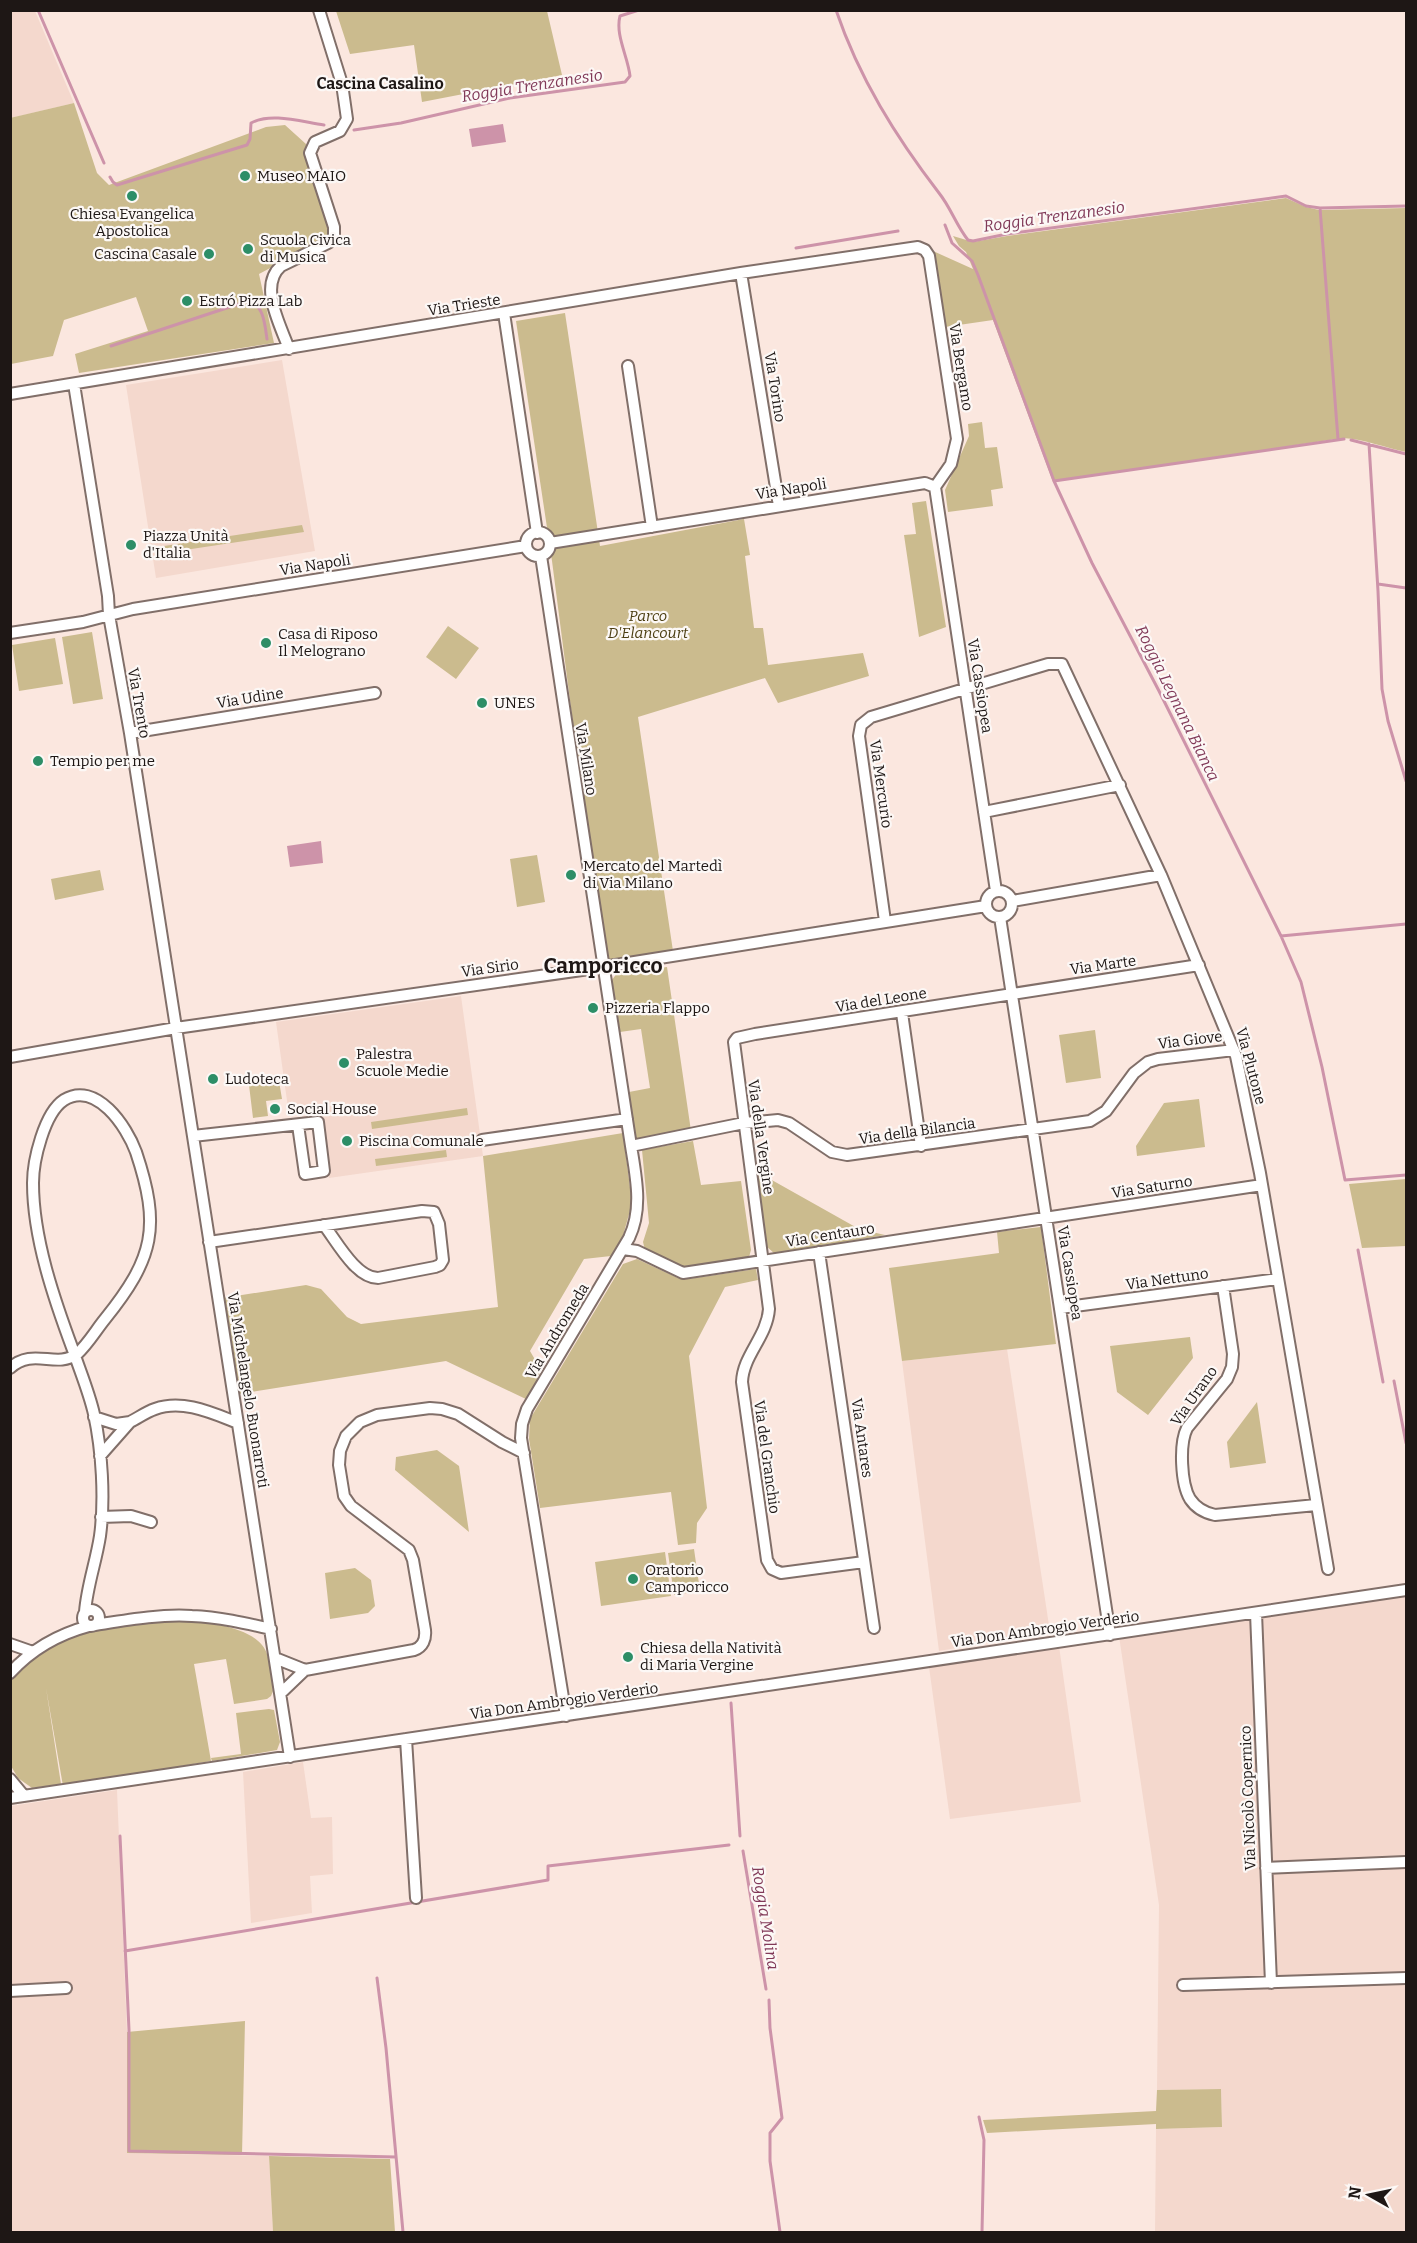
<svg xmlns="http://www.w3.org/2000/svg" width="1417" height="2243" font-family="Bitter,serif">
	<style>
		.built { fill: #f4d8cd }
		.green { fill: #cbbb8e }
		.water { fill: #cd93a9 }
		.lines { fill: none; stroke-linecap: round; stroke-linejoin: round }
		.stream { stroke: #cd93a9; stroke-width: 3 }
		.minor-casing { stroke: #816f69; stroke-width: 14 }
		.minor { stroke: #fff; stroke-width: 10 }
		.poi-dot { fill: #2d8e67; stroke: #fcf8f6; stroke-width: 2 }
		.labels { text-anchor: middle; stroke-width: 4.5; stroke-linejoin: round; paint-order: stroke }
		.poi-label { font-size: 15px; fill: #1e1715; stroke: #fcf8f6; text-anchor: start }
		.street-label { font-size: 15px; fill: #1e1715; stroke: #fcf8f6 }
		.park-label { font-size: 15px; font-style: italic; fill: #4c3e12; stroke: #fcf8f6 }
		.neighbourhood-label { font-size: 16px; font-weight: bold; fill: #1e1715; stroke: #fcf8f6 }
		.water-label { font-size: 16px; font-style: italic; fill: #813958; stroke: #fcf8f6 }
		.district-label { font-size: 21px; font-weight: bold; fill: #1e1715; stroke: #fcf8f6 }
	</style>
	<rect width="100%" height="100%" fill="#fbe7df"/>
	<!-- built -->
	<path class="built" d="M17 11H35L74 103 11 118V12Z
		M282 360 315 551 156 578 126 385Z
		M461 996 483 1156 329 1178 320 1111 289 1115 276 1022Z
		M1007 1349 1050 1632 939 1651 902 1361Z
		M1406 1594V2232H1155L1156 2129 1222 2127 1221 2089 1157 2090 1159 1905 1119 1636Z
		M1059 1646 1081 1802 950 1819 929 1667Z
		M303 1762 311 1818 332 1817 333 1874 310 1876 312 1913 251 1923 243 1772Z
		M117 1790 127 2032V2153L269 2156 273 2232H11V1806Z"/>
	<!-- green -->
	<path class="green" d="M336 11H547L562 75 422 102 414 45 350 54Z
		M74 103 97 173 109 185 266 127 285 125 306 144V155L332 235 259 274 274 343 79 373 75 354 148 331 136 297 64 320 53 356 11 364 10 118Z
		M1286 198 1306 207 1319 210 1406 208V452C1386 448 1364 439 1343 438L1053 482 993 320 945 327 933 251 973 269 966 252 959 246 953 236 973 242 1007 236Z
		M565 313 600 546 744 519 750 555 745 556 754 628H763L768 665 863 653 869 676 778 703 765 678 638 717 673 951 604 963 552 561 516 321Z
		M982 422 985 448 997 447 1003 488 991 490 993 506 948 512 945 490 969 436 968 424Z
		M926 501 946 627 919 637 904 535 916 534 912 503Z
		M302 525 304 532 165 553 164 546Z
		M448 626 479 648 456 679 426 657Z
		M92 632 103 699 73 704 62 637Z
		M55 638 63 684 19 691 12 645Z
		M537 855 545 902 517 907 510 859Z
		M100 870 104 890 55 900 51 879Z
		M667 967 691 1131 636 1140 629 1092 650 1088 641 1029 620 1032 612 980 617 973Z
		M1095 1030 1101 1078 1066 1083 1059 1035Z
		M279 1081 282 1099 266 1101 268 1116 253 1118 249 1085Z
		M1199 1099 1205 1147 1137 1156 1136 1146 1164 1103Z
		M467 1108 468 1115 372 1129 371 1122Z
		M623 1133 632 1203 623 1236 611 1256 584 1259 530 1351 541 1370 528 1400 446 1361 239 1394 223 1298 306 1285 321 1289 347 1317 361 1324 498 1307 483 1156Z
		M693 1141 701 1185 741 1181 751 1250 749 1257 681 1267 645 1250 643 1242 649 1223 642 1150Z
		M446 1150 447 1157 376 1166 375 1159Z
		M756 1171 859 1229 885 1235 775 1254 765 1245Z
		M1406 1179V1246L1362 1248 1349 1184Z
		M1041 1227 1056 1344 902 1361 889 1268 999 1253 997 1232Z
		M637 1259 678 1278 688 1279 756 1269 758 1280 725 1287 689 1356 707 1508 697 1523 696 1543 678 1545 671 1492 540 1508 529 1439 530 1419 623 1264Z
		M1190 1337 1193 1358 1148 1415 1117 1392 1110 1346Z
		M1257 1402 1266 1463 1230 1468 1227 1442Z
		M437 1450 459 1466 469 1532 395 1470 396 1457Z
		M694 1549 700 1591 674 1595 668 1553Z
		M665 1552 671 1596 601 1606 595 1562Z
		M355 1568 371 1580 375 1606 368 1613 330 1619 325 1573Z
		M180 1619C204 1622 258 1626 267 1654 271 1665 271 1679 273 1691L271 1696 267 1699 234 1704 226 1659 194 1664 211 1761 63 1786 46 1688 61 1784 32 1788 18 1778 11 1766 10 1678 31 1656 72 1637 113 1626Z
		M269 1709 274 1710 280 1742 277 1750 212 1761 211 1758 241 1754 236 1713Z
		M245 2021 242 2155 127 2153V2032Z
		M1221 2089 1222 2127 1156 2129V2124L987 2133 983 2120 1156 2111 1157 2090Z
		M269 2156 390 2159 395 2232H273Z"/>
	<!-- water -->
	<path class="water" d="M503 124 506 142 472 147 469 129Z
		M321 841 323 863 290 867 287 846Z"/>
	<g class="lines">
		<!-- stream -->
		<path class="stream" d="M38 10 104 163
			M836 10C859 78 896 137 939 193 951 208 956 225 968 240L973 241 1007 234 1286 196 1306 206 1320 208 1406 206
			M354 130 401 123 510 98 625 82 630 76C628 57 615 35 620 16L639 10
			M110 177 113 182 117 185 247 145 250 139 251 123C271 112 302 122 324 125
			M1320 208 1338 439
			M945 225 952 243 972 261 978 275 1054 481 1092 563 1159 691 1281 936 1301 982 1322 1067 1345 1180 1406 1175
			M796 248 898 231
			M111 346 248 301C264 304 265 326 267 339
			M1351 440 1406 454
			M1369 444 1378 591 1382 689 1388 721 1406 781
			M1054 481 1344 439
			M1378 584 1406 588
			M1281 936 1406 924
			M1358 1250 1383 1382
			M1394 1381 1406 1443
			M731 1703 740 1836
			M120 1836 129 2030V2151L396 2157
			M743 1851 766 1989
			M125 1951 548 1880V1866L729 1845
			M377 1978 386 2048 403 2232
			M769 2000 770 2028 782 2118 770 2133V2161L780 2232
			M979 2117 984 2140 982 2232"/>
		<!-- minor casing -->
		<g class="minor-casing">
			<path id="minor" d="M741 273 779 506
				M504 313 537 533
				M289 349C281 326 258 286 281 266L328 243 334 237V227L310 153 315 142 340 131 347 119 342 84 319 10
				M628 366 652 527
				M74 384 108 596 109 615 130 733 290 1757
				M10 394 741 273 918 247 925 250 929 256 957 439 951 464 935 487
				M935 487 996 891
				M526 544a12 12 0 1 1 24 0a12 12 0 1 1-24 0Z
				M550 543 925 483 935 487
				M541 556 631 1146C636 1177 643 1209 629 1238L527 1409 522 1424 521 1438 566 1716
				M10 633 83 622 133 609 526 546
				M130 733 375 693
				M984 812 1120 785
				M986 904a13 13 0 1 1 26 0a13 13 0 1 1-26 0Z
				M1012 901 1161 875
				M1000 917 1110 1635
				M885 921 859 736 861 725 871 717 1048 664H1062L1161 875 1236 1056 1260 1173 1328 1569
				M902 1013 921 1146
				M10 1057 176 1028 603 967 986 906
				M193 1136 318 1122 324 1171 305 1174 298 1125
				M482 1140 627 1119
				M631 1146 744 1123 778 1120 789 1123 832 1152 847 1155 1090 1121 1106 1111 1134 1073 1148 1062 1158 1059 1234 1050
				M209 1242 422 1211 434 1212 439 1224 443 1260 440 1265 435 1267 378 1278C356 1278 337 1242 324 1225
				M623 1249 637 1251 683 1273 1262 1185
				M819 1252 874 1628
				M1223 1286 1233 1354 1232 1367 1227 1379 1187 1428C1179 1444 1181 1484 1190 1499 1196 1508 1205 1513 1215 1515L1316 1505
				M1060 1308 1278 1279
				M10 1368C33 1347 56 1369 77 1354 88 1344 96 1330 105 1319 154 1258 161 1227 136 1152 127 1127 96 1080 64 1100 44 1113 33 1161 33 1183 33 1238 54 1299 73 1350 80 1371 89 1392 94 1414 102 1451 105 1499 100 1536 96 1562 87 1586 85 1612
				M94 1417 116 1424 130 1422 100 1456
				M130 1422C138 1418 146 1412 155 1409 183 1399 212 1413 238 1423
				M101 1517 131 1516 151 1522
				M864 1562 781 1573 772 1569 767 1560 742 1382C743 1355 767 1337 769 1309L734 1042 737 1038 755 1034 1199 965
				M83 1618a8 8 0 1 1 16 0a8 8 0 1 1-16 0Z
				M1256 1613 1271 1983
				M95 1625C127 1620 160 1614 192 1616 219 1617 245 1623 271 1629
				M10 1644 33 1652
				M275 1658 305 1670
				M10 1673C31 1650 59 1634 89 1626
				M281 1693 305 1670 414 1650C423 1647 426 1639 425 1630L413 1560 409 1550 351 1506 344 1496 339 1465 340 1451 346 1436 360 1422 377 1415 430 1408 442 1409 458 1414 502 1442 524 1453
				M406 1739 416 1898
				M10 1779 24 1796
				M10 1798 1406 1590
				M1266 1868 1406 1862
				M1183 1985 1406 1978
				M10 1991 66 1988"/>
		</g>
		<!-- minor -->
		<use href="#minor" class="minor"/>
	</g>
	<!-- markers -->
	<g class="poi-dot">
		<circle cx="245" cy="176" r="6"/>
		<circle cx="132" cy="196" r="6"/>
		<circle cx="248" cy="249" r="6"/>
		<circle cx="209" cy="254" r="6"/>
		<circle cx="187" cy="301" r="6"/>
		<circle cx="131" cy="545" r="6"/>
		<circle cx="266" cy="643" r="6"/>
		<circle cx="482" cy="703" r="6"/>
		<circle cx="38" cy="761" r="6"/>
		<circle cx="571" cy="875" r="6"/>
		<circle cx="593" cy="1008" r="6"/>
		<circle cx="344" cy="1063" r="6"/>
		<circle cx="213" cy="1079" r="6"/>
		<circle cx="275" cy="1109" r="6"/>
		<circle cx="347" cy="1141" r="6"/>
		<circle cx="633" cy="1579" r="6"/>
		<circle cx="628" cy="1657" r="6"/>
	</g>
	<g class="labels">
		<!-- poi labels -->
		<g class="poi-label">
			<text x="257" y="181">Museo MAIO</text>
			<text x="132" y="219" text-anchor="middle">Chiesa Evangelica<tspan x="132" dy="17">Apostolica</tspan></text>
			<text x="260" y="245">Scuola Civica<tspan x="260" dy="17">di Musica</tspan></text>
			<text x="197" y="259" text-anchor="end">Cascina Casale</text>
			<text x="199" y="306">Estró Pizza Lab</text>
			<text x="143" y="541">Piazza Unità<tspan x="143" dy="17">d'Italia</tspan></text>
			<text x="278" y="639">Casa di Riposo<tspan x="278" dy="17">Il Melograno</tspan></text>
			<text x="494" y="708">UNES</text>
			<text x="50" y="766">Tempio per me</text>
			<text x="583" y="871">Mercato del Martedì<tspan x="583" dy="17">di Via Milano</tspan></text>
			<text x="605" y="1013">Pizzeria Flappo</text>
			<text x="356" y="1059">Palestra<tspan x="356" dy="17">Scuole Medie</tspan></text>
			<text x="225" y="1084">Ludoteca</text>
			<text x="287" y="1114">Social House</text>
			<text x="359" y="1146">Piscina Comunale</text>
			<text x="645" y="1575">Oratorio<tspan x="645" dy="17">Camporicco</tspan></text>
			<text x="640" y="1653">Chiesa della Natività<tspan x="640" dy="17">di Maria Vergine</tspan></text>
		</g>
		<!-- street labels -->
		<g class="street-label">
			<text transform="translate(464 305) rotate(-9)" y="5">Via Trieste</text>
			<text transform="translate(961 367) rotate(81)" y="5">Via Bergamo</text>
			<text transform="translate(775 387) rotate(81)" y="5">Via Torino</text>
			<text transform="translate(791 489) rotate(-9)" y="5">Via Napoli</text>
			<text transform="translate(315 565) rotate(-9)" y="5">Via Napoli</text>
			<text transform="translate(980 686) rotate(81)" y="5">Via Cassiopea</text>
			<text transform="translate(250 698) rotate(-9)" y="5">Via Udine</text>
			<text transform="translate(139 703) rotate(80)" y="5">Via Trento</text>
			<text transform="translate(586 759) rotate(81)" y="5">Via Milano</text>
			<text transform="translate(881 784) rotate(82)" y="5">Via Mercurio</text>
			<text transform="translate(1103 965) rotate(-8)" y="5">Via Marte</text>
			<text transform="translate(490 968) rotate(-8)" y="5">Via Sirio</text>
			<text transform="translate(881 1000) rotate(-9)" y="5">Via del Leone</text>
			<text transform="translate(1190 1040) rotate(-7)" y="5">Via Giove</text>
			<text transform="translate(1251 1066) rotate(75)" y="5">Via Plutone</text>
			<text transform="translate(917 1131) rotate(-8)" y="5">Via della Bilancia</text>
			<text transform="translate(761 1137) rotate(82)" y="5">Via della Vergine</text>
			<text transform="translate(1152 1187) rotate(-9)" y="5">Via Saturno</text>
			<text transform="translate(830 1235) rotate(-9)" y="5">Via Centauro</text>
			<text transform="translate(1070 1273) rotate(81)" y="5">Via Cassiopea</text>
			<text transform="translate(1167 1279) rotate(-8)" y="5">Via Nettuno</text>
			<text transform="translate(557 1331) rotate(-59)" y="5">Via Andromeda</text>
			<text transform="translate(248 1390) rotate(81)" y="5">Via Michelangelo Buonarroti</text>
			<text transform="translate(1194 1396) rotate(-55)" y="5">Via Urano</text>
			<text transform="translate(862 1438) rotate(82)" y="5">Via Antares</text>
			<text transform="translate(767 1457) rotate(82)" y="5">Via del Granchio</text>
			<text transform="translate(1045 1629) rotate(-8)" y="5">Via Don Ambrogio Verderio</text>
			<text transform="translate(564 1701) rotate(-8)" y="5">Via Don Ambrogio Verderio</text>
			<text transform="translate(1248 1798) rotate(-92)" y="5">Via Nicolò Copernico</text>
		</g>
		<!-- park labels -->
		<g class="park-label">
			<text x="648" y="621">Parco<tspan x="648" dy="17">D'Elancourt</tspan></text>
		</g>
		<!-- neighbourhood labels -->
		<g class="neighbourhood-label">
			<text x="380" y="89">Cascina Casalino</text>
		</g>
		<!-- water labels -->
		<g class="water-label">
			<text transform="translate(532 85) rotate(-9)" y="6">Roggia Trenzanesio</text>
			<text transform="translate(1054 216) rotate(-8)" y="6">Roggia Trenzanesio</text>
			<text transform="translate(1178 703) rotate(64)" y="6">Roggia Legnana Bianca</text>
			<text transform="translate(766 1918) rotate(81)" y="6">Roggia Molina</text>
		</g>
		<!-- district labels -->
		<g class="district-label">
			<text x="603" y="973">Camporicco</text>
		</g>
	</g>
	<!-- border -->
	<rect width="1417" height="2243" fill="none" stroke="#1e1715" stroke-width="24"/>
	<!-- north arrow -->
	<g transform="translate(1369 2195) rotate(279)" stroke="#fcf8f6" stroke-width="4.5" paint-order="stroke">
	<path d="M0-4.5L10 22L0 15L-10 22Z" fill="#1e1715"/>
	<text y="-9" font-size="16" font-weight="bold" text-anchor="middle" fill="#1e1715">N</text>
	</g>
</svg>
